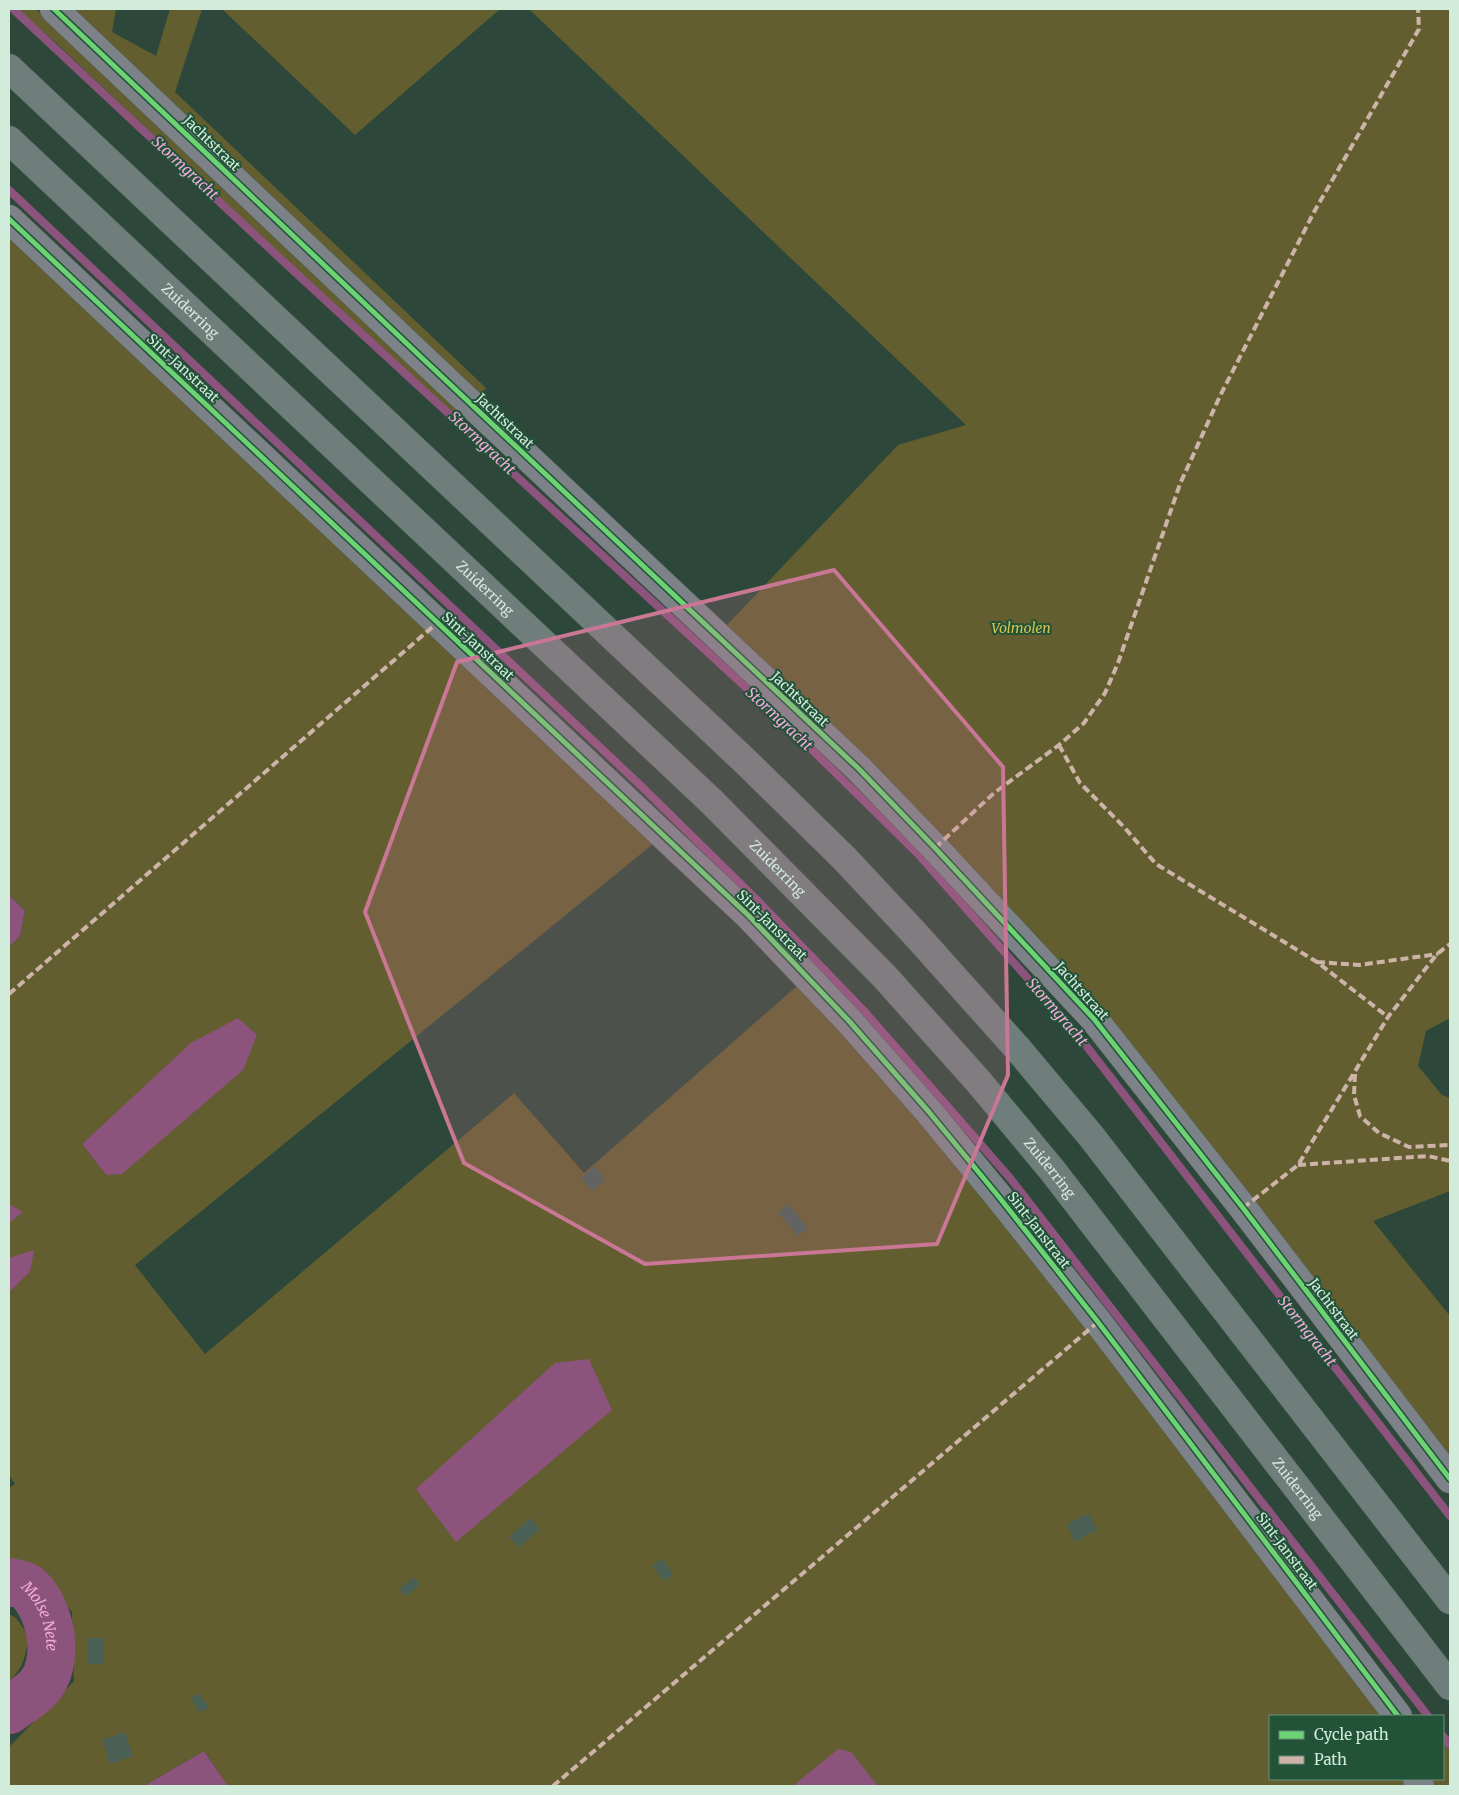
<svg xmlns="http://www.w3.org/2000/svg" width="1459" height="1795" font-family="Merriweather,serif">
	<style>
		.green { fill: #635e2f; fill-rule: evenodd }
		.water { fill: #8c537c }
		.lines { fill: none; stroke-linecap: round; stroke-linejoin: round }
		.stream { stroke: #8c537c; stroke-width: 8 }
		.river { stroke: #8c537c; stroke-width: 48 }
		.building { fill: #4a6054 }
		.street-casing { stroke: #4d6357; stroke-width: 29 }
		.highway-casing { stroke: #4d6357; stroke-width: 29 }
		.street { stroke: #7d8289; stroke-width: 28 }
		.highway { stroke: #6f7d7b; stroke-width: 28 }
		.quiet { stroke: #ceb3a9; stroke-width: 4; stroke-dasharray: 8 4; stroke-linecap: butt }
		.cycleway-casing { stroke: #225339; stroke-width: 8 }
		.cycleway { stroke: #6cd273; stroke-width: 5 }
		.marked { fill: #c97795; fill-opacity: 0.2; stroke: #c97795; stroke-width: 4; stroke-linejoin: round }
		.labels { text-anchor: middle; stroke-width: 4; stroke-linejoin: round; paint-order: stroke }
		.street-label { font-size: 14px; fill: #d2ecdc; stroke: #225339 }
		.park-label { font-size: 14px; font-style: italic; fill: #d9c34f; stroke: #225339 }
		.water-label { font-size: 15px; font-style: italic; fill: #f5aade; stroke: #225339 }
	</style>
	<rect width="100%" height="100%" fill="#2d483a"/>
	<!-- green -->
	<path class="green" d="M16 9H36L463 411 456 421 53 40Z
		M73 9H116L112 32 156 56 170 9H202L175 92 486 388 476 399Z
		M222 9H500L355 135Z
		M529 9H1450V1018L1426 1031 1418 1066 1442 1095 1450 1098V1191L1373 1221 1450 1316V1462L1224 1168 725 627 898 445 966 425Z
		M9 229 658 840 135 1265 205 1354 514 1093 584 1173 798 985 926 1125 1030 1254 1383 1716H1270V1779H1443V1739L1450 1749V1786H1380V1785L1376 1786H228L204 1751 144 1786H9V1747L74 1681 72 1612 42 1576 11 1562 9 1564V1488L15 1484 9 1475V947L20 936 25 911 9 895ZM114 1115 106 1175 82 1144Z
		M9 1614 16 1618 29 1636C26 1652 24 1670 9 1680Z"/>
	<!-- water -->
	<path class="water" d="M9 895 25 911 20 936 9 947Z
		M238 1018 257 1035 243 1070 122 1174 106 1175 82 1144 191 1043Z
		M11 1205 23 1212 9 1223V1206Z
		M34 1250 30 1272 9 1292V1258Z
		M589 1359 612 1410 456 1542 416 1489 555 1363Z
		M838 1749 851 1752 878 1786H793Z
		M204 1751 228 1786H144Z"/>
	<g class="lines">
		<!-- stream -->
		<path class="stream" d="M13 9 285 263 790 728 919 855 1081 1039 1450 1516
			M9 190 639 784 755 898 864 1011 1010 1178 1428 1716
			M1443 1736 1450 1745"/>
		<!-- river -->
		<path class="river" id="s1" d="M9 1582C14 1583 23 1584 27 1587 52 1609 62 1664 37 1689 29 1697 18 1703 9 1710"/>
	</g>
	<!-- building -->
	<path class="building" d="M595 1166 606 1180 592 1191 581 1178Z
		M788 1204 808 1228 798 1236 778 1213Z
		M1089 1513 1097 1530 1074 1542 1067 1524Z
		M530 1518 540 1529 518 1548 509 1537Z
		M662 1559 673 1574 664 1581 652 1566Z
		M414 1577 420 1584 406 1597 399 1589Z
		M88 1638H103V1664H88Z
		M198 1693 209 1707 200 1713 191 1698Z
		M125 1732 133 1756 110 1764 102 1740Z"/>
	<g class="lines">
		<!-- street casing -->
		<g class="street-casing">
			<path id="street" d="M54 9 421 357 859 769 935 848 1094 1019 1243 1208 1450 1479
				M9 219 749 916 849 1021 929 1112 999 1197 1098 1322 1398 1716
				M1417 1779 1420 1786"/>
		</g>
		<!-- highway casing -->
		<g class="highway-casing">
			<g id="highway">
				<path d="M9 68 746 762 845 859 916 935 1018 1049 1091 1136 1450 1600"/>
				<path id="s2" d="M9 140 712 802 884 976 978 1081 1052 1170 1450 1686"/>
			</g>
		</g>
		<!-- street -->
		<use href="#street" class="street"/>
		<!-- highway -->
		<use href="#highway" class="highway"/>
		<!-- quiet -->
		<path class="quiet" d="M1059 745 1080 783 1124 827 1156 864 1317 962 1388 1017
			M935 848 994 793 1059 745 1084 723 1105 693 1118 663 1180 484 1220 396 1314 212 1419 29 1418 9
			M1317 962 1359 965 1438 954
			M9 994 437 623
			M1355 1074 1354 1095 1360 1116 1379 1133 1409 1147 1450 1145
			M1298 1165 1428 1156 1450 1161
			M1243 1208 1298 1165 1388 1017 1437 954 1450 944
			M553 1786 1098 1322"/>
		<!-- cycleway casing -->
		<g class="cycleway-casing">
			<path id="cycleway" d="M54 9 421 357 859 769 935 848 1094 1019 1243 1208 1450 1479
				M9 219 749 916 849 1021 929 1112 999 1197 1098 1322 1398 1716"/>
		</g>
		<!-- cycleway -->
		<use href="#cycleway" class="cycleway"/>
	</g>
	<!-- marked area -->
	<path class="marked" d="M834 570 1003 767 1008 1075 937 1244 645 1264 464 1163 365 912 457 662Z"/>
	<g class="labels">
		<!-- street labels -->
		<g class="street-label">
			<text transform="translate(212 143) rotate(44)" y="5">Jachtstraat</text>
			<text dy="5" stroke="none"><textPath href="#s2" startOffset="249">Zuiderring</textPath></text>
			<text transform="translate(183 368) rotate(43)" y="5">Sint-Janstraat</text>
			<text transform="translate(505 421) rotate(43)" y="5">Jachtstraat</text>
			<text dy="5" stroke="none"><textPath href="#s2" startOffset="654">Zuiderring</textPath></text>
			<text transform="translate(478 646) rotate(43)" y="5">Sint-Janstraat</text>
			<text transform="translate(800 699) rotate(43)" y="5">Jachtstraat</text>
			<text dy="5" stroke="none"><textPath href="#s2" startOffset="1059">Zuiderring</textPath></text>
			<text transform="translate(772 925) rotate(45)" y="5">Sint-Janstraat</text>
			<text transform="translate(1082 991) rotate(48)" y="5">Jachtstraat</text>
			<text dy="5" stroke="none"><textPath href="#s2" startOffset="1464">Zuiderring</textPath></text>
			<text transform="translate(1039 1230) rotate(52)" y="5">Sint-Janstraat</text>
			<text transform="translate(1334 1309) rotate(53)" y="5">Jachtstraat</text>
			<text dy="5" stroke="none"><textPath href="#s2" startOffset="1869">Zuiderring</textPath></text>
			<text transform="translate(1287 1551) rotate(53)" y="5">Sint-Janstraat</text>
		</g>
		<!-- park labels -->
		<g class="park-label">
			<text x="1021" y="633">Volmolen</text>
		</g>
		<!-- water labels -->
		<g class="water-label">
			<text transform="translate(185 168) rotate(43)" y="5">Stormgracht</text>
			<text transform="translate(482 443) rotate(43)" y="5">Stormgracht</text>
			<text transform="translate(779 719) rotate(43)" y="5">Stormgracht</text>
			<text transform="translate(1057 1012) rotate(49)" y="5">Stormgracht</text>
			<text transform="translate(1307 1331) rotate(52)" y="5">Stormgracht</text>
			<text dy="5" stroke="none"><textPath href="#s1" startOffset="52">Molse Nete</textPath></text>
		</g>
	</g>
	<!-- border -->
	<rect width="1459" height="1795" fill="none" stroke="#d2ecdc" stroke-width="20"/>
	<!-- legend -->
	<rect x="1269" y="1715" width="175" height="65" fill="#225339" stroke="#68907a"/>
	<rect x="1279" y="1731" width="25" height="8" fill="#6cd273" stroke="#68907a"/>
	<text x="1314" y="1740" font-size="15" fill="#d2ecdc">Cycle path</text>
	<rect x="1279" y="1756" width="25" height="8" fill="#ceb3a9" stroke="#68907a"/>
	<text x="1314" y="1765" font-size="15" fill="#d2ecdc">Path</text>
</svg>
